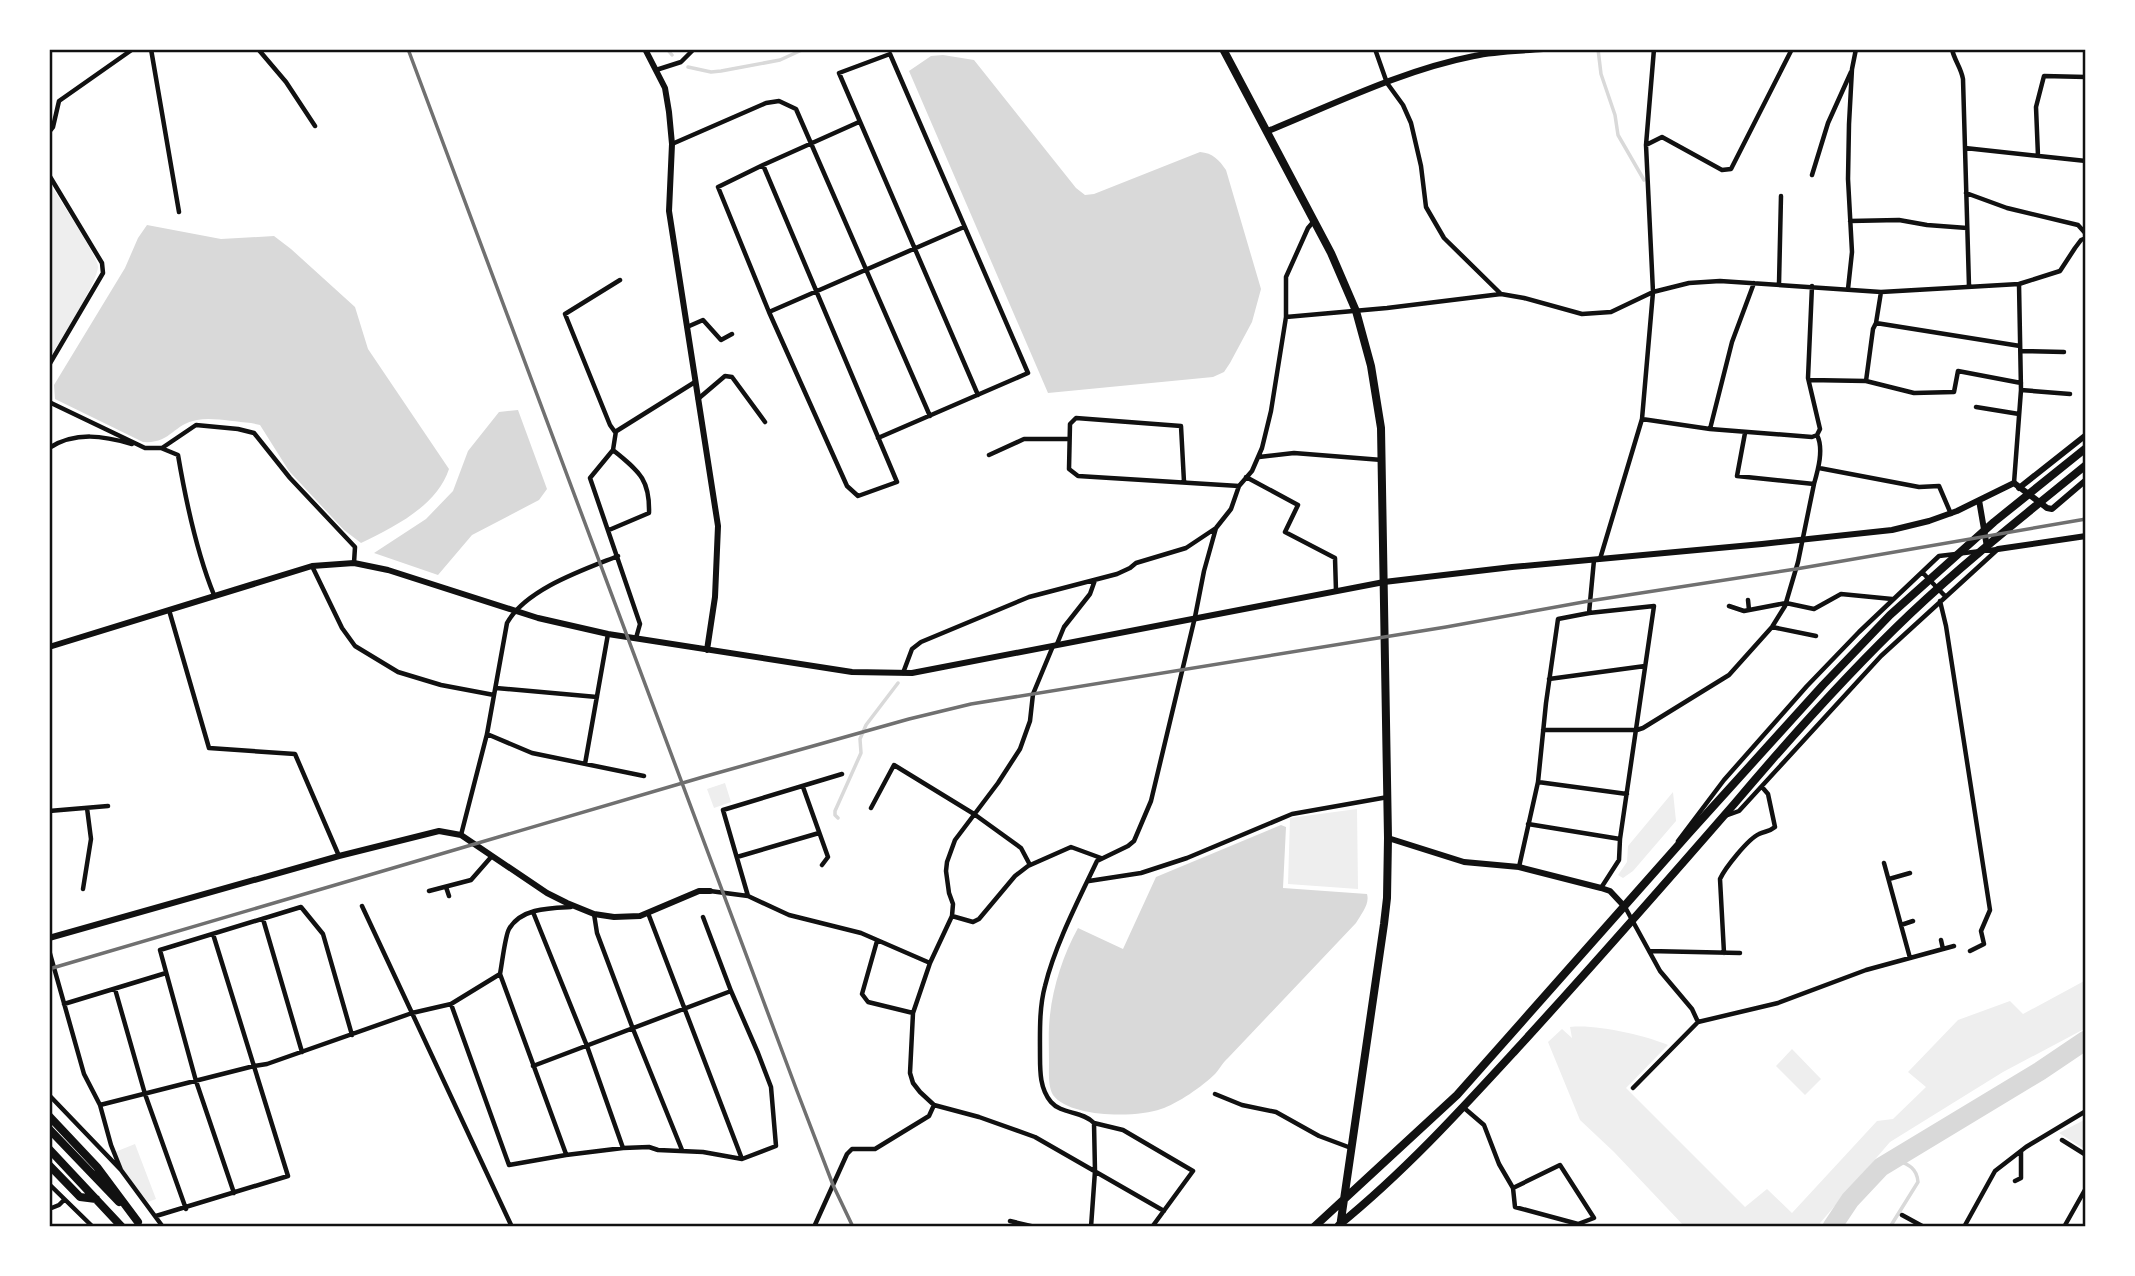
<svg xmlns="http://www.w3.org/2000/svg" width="2135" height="1276" font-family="Inter,sans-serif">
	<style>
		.green { fill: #eee }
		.water { fill: #d9d9d9 }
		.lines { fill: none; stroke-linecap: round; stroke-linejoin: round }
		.stream { stroke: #d9d9d9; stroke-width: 3.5 }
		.river { stroke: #d9d9d9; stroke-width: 19 }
		.minor { stroke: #111; stroke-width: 4.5 }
		.tertiary { stroke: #111; stroke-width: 6 }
		.primary { stroke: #111; stroke-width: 8 }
		.trunk { stroke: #111; stroke-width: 8 }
		.rail { stroke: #707070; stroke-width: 3.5 }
		.neatline { fill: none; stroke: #111; stroke-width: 2.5 }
	</style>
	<rect width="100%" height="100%" fill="#fff"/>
	<!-- green -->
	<path class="green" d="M49 182C57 196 98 256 98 267 97 283 59 343 49 359Z
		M725 783 731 802 714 808 707 789Z
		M1673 792 1676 821 1633 871 1623 878 1618 875 1627 862 1628 846Z
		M1357 809 1358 889 1288 884 1290 818Z
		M2086 980V1028L2003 1072 1890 1142 1820 1223 1823 1227H1685L1614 1152 1580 1120 1548 1042 1562 1029 1572 1038 1570 1027C1596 1024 1644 1035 1668 1045L1626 1088 1745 1207 1767 1189 1792 1213 1877 1121 1893 1119 1926 1087 1908 1072 1958 1020 2010 1001 2023 1014Z
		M1792 1049 1821 1079 1805 1095 1776 1066Z
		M2086 1119V1150L2059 1133Z
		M135 1144 156 1199 148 1202 122 1170 115 1152Z"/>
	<!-- water -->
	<path class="water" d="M943 55 974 60 1076 188 1085 195 1094 194 1200 152C1213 153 1219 160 1226 170L1261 289 1252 322 1230 363 1224 372 1213 377 1048 393 909 71 931 56Z
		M147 225 221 239 274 236 291 249 355 307 368 349 449 469C437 506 394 527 361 543L344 530 289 471 260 425 251 423C234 422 213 417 197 420 173 424 171 444 143 442L55 399 54 385 125 268 138 238Z
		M518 410 547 489 539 500 472 535 438 575 374 553 426 519 453 491 468 451 499 412Z
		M1281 825 1286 827 1283 888 1367 894C1370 904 1361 914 1356 923L1228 1058C1222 1063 1220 1069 1215 1074 1203 1086 1177 1104 1161 1109 1137 1118 1070 1118 1053 1095 1048 1086 1049 1073 1049 1063 1049 1047 1048 1031 1050 1015 1053 986 1064 953 1078 928L1123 949 1156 877Z"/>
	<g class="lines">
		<!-- stream -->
		<path class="stream" d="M667 49 672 55
			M1598 49 1601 74 1615 115 1618 135 1644 180
			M688 67 711 72 721 71 780 60 804 49
			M838 818 835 815V811L861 753 860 739 866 725 898 683
			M1890 1227 1918 1182C1917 1167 1907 1164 1895 1159"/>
		<!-- river -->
		<path class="river" d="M1832 1227 1850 1200 1881 1167 2040 1071 2086 1040"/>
		<!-- minor -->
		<path class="minor" d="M151 49 179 212
			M258 49 286 82 315 126
			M1375 49 1387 83 1403 105 1411 123 1421 166 1426 207 1444 238 1500 293
			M1952 49C1954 60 1961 67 1963 79L1969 286
			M656 70 681 62 694 49
			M49 132 53 127 59 101 133 49
			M672 144 766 103 779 101 796 109 930 416
			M1646 145 1662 137 1722 170 1731 169 1792 49
			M1965 148 2086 161
			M2038 156 2036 107 2044 76 2086 77
			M763 165 897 482 858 496 847 486 769 312 718 187 763 165 859 122
			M49 175 102 263 103 273 49 365
			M1812 175 1828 123 1851 72
			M1966 193 2007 208 2078 225 2086 234
			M1850 221 1899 220 1927 225 1967 228
			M620 280 565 314 610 425 615 432 695 382
			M1779 284 1781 196
			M1848 289 1852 252 1848 179 1849 124 1852 69 1856 49
			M1881 292 1876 323 2020 346
			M769 312 964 227
			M1286 317 1387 308 1501 294 1524 298 1582 314 1611 312 1653 292 1689 283 1720 281 1881 292 2019 284 2060 271 2075 248 2081 240 2086 238
			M687 327 703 320 721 340 732 334
			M2021 351 2064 352
			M1809 380 1866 381 1873 329 1876 323
			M1866 381 1914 393 1954 392 1958 371 2021 383
			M2021 390 2070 394
			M698 399 725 376 732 377 765 422
			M49 402 145 448H161L178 455C186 502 196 551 214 595
			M1976 407 2019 414
			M1642 419 1710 429 1812 437 1817 435 1820 429 1808 378 1812 286
			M1710 429 1732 342 1754 283
			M616 431 613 450 590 478 640 624 636 638
			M878 438 1028 373 890 54 839 73 978 395
			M49 448C76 431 104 436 132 444
			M162 448 196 425 238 429 254 433 290 478 355 547 354 563
			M989 455 1024 439H1069
			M1259 457 1294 453 1382 460
			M1819 468 1919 487 1939 486 1951 514
			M1246 477 1298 505 1285 532 1335 558 1336 591
			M1184 482 1181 426 1076 418 1070 424 1069 469 1078 476 1239 486
			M2014 483 2021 390 2019 284
			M1814 484C1818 470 1824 449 1817 435
			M609 530 649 513C650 478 638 471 613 450
			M1600 559 1642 419 1653 292 1646 145 1654 49
			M312 566 342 628 355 646 398 672 441 685 494 695
			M1922 572 1945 596
			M1748 600 1749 610
			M1940 601 1946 626 1990 910 1981 931 1984 944 1970 951
			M1729 606 1744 611 1786 603 1814 609 1841 594 1892 599
			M169 610 209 748 295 754 339 856
			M1589 613 1594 560
			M1772 627 1816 636
			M1057 644 1064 627 1090 594 1095 580
			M1053 646 1033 694 1030 721 1020 749 998 783 955 840 947 862 946 871 949 893 953 904 952 916 930 963 913 1013 910 1073 913 1083 920 1092 934 1105 979 1117 1035 1137 1164 1211
			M903 673 912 649 921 642 1029 597 1117 574 1130 568 1136 563 1186 548 1216 528 1231 509 1239 486 1252 471 1262 448 1271 411 1286 317V277L1308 228 1314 221
			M1549 679 1645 666
			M496 688 597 697
			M1543 730H1637L1643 728 1729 675 1772 627 1785 606 1798 562 1814 484 1737 476 1745 433
			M487 734 532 753 644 776
			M585 764 608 634
			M1538 782 1627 794
			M803 787 828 857 822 865
			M871 808 894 765 974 814 1021 848 1030 865
			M49 811 108 806
			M1725 816 1739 811 1881 656 1997 550
			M1528 824 1620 839
			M461 835 487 734 507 623C526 589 583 570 618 556
			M1678 841 1724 780 1807 686 1859 632 1939 556 1998 549
			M737 857 819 833
			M1884 863 1910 958
			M1519 867 1538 782 1546 703 1558 619 1589 613 1654 606 1620 839 1619 860 1601 888
			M1889 879 1910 873
			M1089 881 1141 873 1187 858 1292 814 1388 797
			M446 887 449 896
			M83 889 91 839 87 808
			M429 891 471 880 492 856
			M710 891 748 896 789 915 861 933 930 963
			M748 896 723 810 842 774
			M362 906 512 1227
			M1625 907 1660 971 1692 1009 1698 1022
			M533 912 587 1046 623 1148
			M648 913 742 1159
			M594 914 597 933 633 1029 682 1150
			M952 916 973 922 979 919 1015 876 1028 866 1071 847 1101 858
			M263 919 302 1052
			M1901 925 1913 921
			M1941 940 1943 949
			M877 941 862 994 868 1002 913 1013
			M49 950 84 1074 100 1105 111 1145 121 1170
			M1649 951 1740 953
			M1724 953 1720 879C1725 868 1748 839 1759 834 1765 831 1769 832 1775 827L1768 794 1762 787
			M500 974 566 1154
			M115 989 145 1094 186 1209
			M64 1004 166 973
			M451 1004 509 1165 566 1155 623 1148 649 1147 658 1150 703 1152 742 1159 776 1146 771 1087 758 1053 731 991 703 917
			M533 1066 731 991
			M1633 1088 1698 1022 1778 1003 1866 970 1954 946
			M1215 1094 1242 1105 1276 1112 1319 1136 1351 1148
			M49 1095 121 1170 163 1227
			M100 1105 254 1066 267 1064 412 1013 451 1004 500 974C502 964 505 936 509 929 521 908 550 908 571 907
			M1463 1107 1484 1125 1499 1164 1513 1188 1515 1207 1578 1224 1594 1218 1560 1165 1513 1188
			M1094 1123 1123 1130 1193 1171 1152 1227
			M2062 1140 2086 1155
			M2015 1181 2021 1178V1151
			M49 1184 93 1227
			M234 1193 196 1081 160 950 301 907 323 934 352 1035
			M49 1209 59 1205 64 1200
			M1902 1215 1924 1227
			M156 1216 288 1176 213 934
			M1010 1221 1035 1227
			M814 1227 847 1154 852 1149H875L929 1116 934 1105
			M1091 1227 1095 1171 1094 1123C1083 1111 1061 1114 1051 1102 1040 1089 1040 1072 1040 1056 1040 1033 1039 1008 1045 986 1055 945 1079 899 1097 861L1128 846 1134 841 1151 801 1195 617 1204 571 1216 528
			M1964 1227 1995 1171 2026 1147 2086 1111
			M2064 1227 2086 1188"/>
		<!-- tertiary -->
		<path class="tertiary" d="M645 49 665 88 669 112 672 144 669 211 718 526 715 597 707 650
			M1268 131C1334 104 1403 70 1474 56 1496 51 1520 51 1543 49
			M2019 488 2086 435
			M1979 500 1987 547
			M1998 549 2086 536
			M49 647 312 566 354 563 388 570 538 618 608 634 852 672 912 673 1384 582 1512 567 1762 544 1892 530 1929 521 1957 511 2014 483 2047 508 2052 509 2086 480
			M1388 838 1464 862 1519 867 1601 888 1610 891 1624 906
			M49 938 339 856 439 831 461 835 547 893 567 903 594 914 614 917 640 916 699 891H710"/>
		<!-- primary -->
		<path class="primary" d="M1223 49 1331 253 1356 311 1371 366 1381 428 1388 838 1387 898 1384 924 1340 1227
			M1339 1225C1403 1173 1458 1113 1514 1052 1589 970 1662 887 1735 803 1790 738 1848 673 1910 614 1966 561 2026 514 2086 465
			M1314 1227 1457 1095 1690 832 1823 685 1890 615 1994 522 2086 448"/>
		<!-- trunk -->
		<path class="trunk" d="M49 1116 97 1167 138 1222
			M49 1129 119 1202
			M49 1149 122 1227
			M49 1165 80 1197 96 1199"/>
		<!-- rail -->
		<path class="rail" d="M408 49 797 1091 833 1185 853 1227
			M49 969 703 777 909 719 971 704 1446 627 1589 601 1796 569 2086 519"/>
	</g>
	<!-- border -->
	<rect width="2135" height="1276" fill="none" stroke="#ffffff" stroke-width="102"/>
	<rect x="51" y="51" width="2033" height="1174" class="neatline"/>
</svg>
